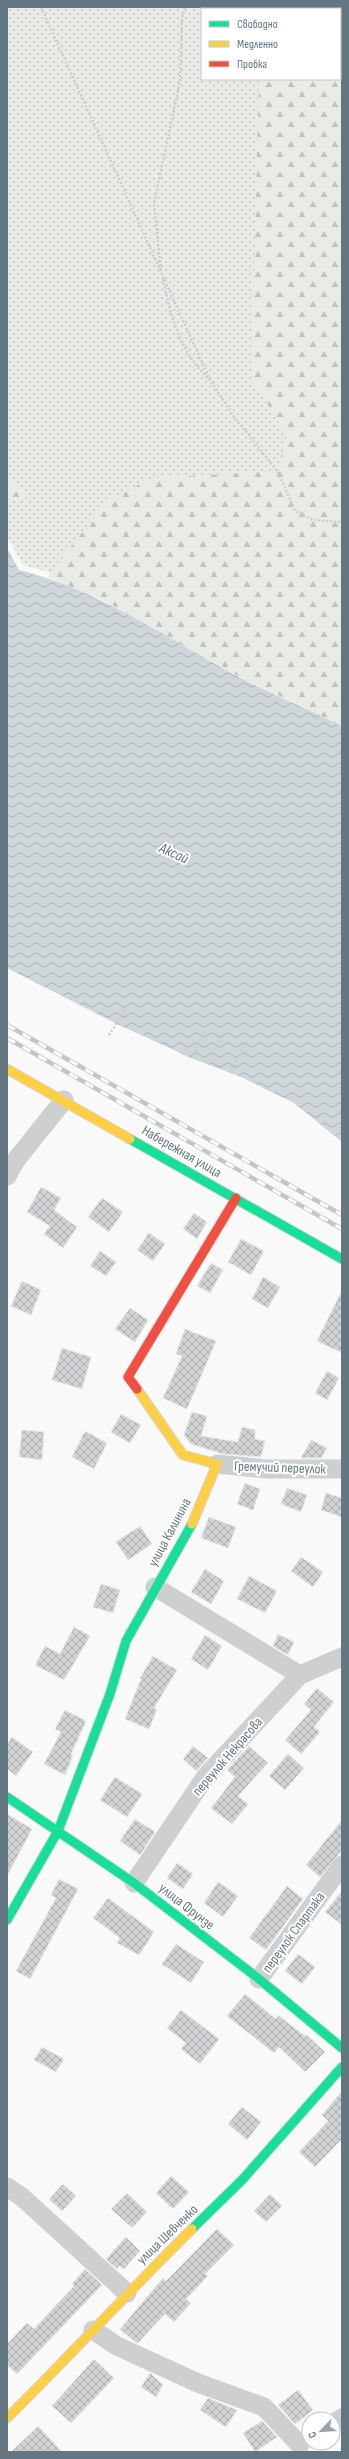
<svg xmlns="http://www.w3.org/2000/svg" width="349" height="2459" font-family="'Sofia Sans Condensed',sans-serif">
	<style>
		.green { fill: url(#green-dots); fill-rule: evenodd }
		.forest { fill: url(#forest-firs) }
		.water { fill: url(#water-waves) }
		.building { fill: url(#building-cross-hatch); stroke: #e8e8e8 }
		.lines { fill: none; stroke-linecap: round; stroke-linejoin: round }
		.fast-casing { stroke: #d5d6d7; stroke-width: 11 }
		.slow-casing { stroke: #d5d6d7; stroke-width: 11 }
		.jam-casing { stroke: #d5d6d7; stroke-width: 11 }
		.path { stroke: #cbcccd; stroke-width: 2.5; stroke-dasharray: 2 2; stroke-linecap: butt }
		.street { stroke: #cecfd0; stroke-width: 19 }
		.fast { stroke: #16e098; stroke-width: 9 }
		.slow { stroke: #ffcf43; stroke-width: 9 }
		.jam { stroke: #f24e42; stroke-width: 9 }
		.rail-casing { stroke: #c3c5c6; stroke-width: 4.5 }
		.rail { stroke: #fff; stroke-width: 3; stroke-dasharray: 9; stroke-linecap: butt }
		.labels { text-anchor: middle; stroke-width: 4; stroke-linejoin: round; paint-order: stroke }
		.street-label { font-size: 14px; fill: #657683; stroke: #fff }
		.water-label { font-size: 15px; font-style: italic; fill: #60757c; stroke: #fff }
	</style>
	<defs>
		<pattern id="green-dots" width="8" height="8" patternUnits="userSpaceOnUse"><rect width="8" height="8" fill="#e8ebe6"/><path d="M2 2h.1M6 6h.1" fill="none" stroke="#c0c3c0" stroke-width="1.8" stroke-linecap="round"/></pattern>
		<pattern id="forest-firs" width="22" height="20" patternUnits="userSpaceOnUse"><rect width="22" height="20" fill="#e8ebe6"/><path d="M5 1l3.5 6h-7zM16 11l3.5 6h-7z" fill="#c0c3c0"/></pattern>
		<pattern id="water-waves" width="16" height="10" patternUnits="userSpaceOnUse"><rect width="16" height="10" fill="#ced6d9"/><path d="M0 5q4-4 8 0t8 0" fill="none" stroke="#abb2b5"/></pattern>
		<pattern id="building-cross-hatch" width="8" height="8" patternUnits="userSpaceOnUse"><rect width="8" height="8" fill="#d0d2d3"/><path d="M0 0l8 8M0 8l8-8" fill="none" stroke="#acafb1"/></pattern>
	</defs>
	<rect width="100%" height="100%" fill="#f9f9f9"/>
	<!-- green -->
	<path class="green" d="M7 7H342V720L107 597 49 572 23 565 7 537ZM202 9H340V79H202Z"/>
	<!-- forest -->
	<path class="forest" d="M263 7H342V726L226 670 105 601 47 577 107 501 152 478 278 471 287 434 251 379 259 79H340V9H263Z
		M7 477 27 499 7 501Z"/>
	<!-- water -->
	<path class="water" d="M7 548 19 570C93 588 158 632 224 669 262 690 303 707 342 726V1142L294 1103 241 1077 191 1058 115 1023 7 968Z"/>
	<!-- building -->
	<path class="building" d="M41 1187 61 1198 54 1210 77 1227 63 1248 44 1234 50 1226 27 1212Z
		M102 1198 123 1212 109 1232 88 1217Z
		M194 1213 207 1222 197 1239 183 1229Z
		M149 1233 165 1244 153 1261 137 1250Z
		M241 1239 264 1251 251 1275 228 1262Z
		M100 1251 116 1262 106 1276 90 1266Z
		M211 1263 223 1270 210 1293 197 1286Z
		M263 1277 280 1287 268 1308 252 1299Z
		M22 1281 41 1290 31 1315 11 1306Z
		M342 1290V1353L317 1341Z
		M130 1308 148 1320 135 1342 115 1329Z
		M185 1329 216 1341 187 1409 163 1398 182 1356 176 1354Z
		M62 1348 91 1357 82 1389 52 1380Z
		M327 1371 339 1378 327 1400 315 1393Z
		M192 1412 207 1416 201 1436 238 1442 242 1427 255 1430V1439L265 1441 261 1457 223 1454 191 1444 184 1435Z
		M121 1414 141 1425 130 1443 111 1432Z
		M22 1430 44 1432 42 1460 19 1457Z
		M85 1431 107 1443 94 1469 72 1457Z
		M311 1440 327 1448 321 1458H301Z
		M245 1483 260 1489 253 1510 237 1504Z
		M287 1488 307 1495 301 1512 281 1504Z
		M326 1493 342 1498V1517L321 1510Z
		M209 1517 236 1527 228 1548 201 1538Z
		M140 1526 152 1544 128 1560 116 1542Z
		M301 1557 323 1572 313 1587 291 1571Z
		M205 1569 224 1581 211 1604 191 1592Z
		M249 1576 277 1591 265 1613 237 1599Z
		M101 1584 120 1590 113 1613 93 1607Z
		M74 1627 90 1636 64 1680 35 1665 45 1646 60 1654Z
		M278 1634 294 1642 288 1655 273 1646Z
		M205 1635 222 1646 208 1670 191 1659Z
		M153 1656 177 1670 154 1708 157 1710 149 1729 125 1719 141 1679 140 1678Z
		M317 1688 334 1702 314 1727 320 1732 301 1754 285 1740 311 1710 304 1704Z
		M65 1710 86 1721 71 1754 73 1755 65 1775 44 1764 61 1732 55 1729Z
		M12 1737 33 1752 16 1776 7 1769V1745Z
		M193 1746 208 1758 196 1771 183 1759Z
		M249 1746 268 1763 238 1796 248 1804 232 1824 211 1808 235 1777 227 1770Z
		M288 1754 304 1768 285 1790 269 1776Z
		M115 1777 142 1794 127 1817 100 1800Z
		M7 1814 32 1829 7 1876Z
		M135 1819 155 1832 140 1855 120 1841Z
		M342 1820V1850L320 1877 306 1865Z
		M177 1863 193 1874 183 1889 167 1878Z
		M59 1879 78 1889 30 1979 16 1971 56 1898 51 1895Z
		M218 1882 238 1896 223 1917 204 1903Z
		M287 1886 303 1899 266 1950 249 1938Z
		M342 1891V1925L325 1912Z
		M108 1898 154 1932 139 1955 117 1943 120 1938 93 1918Z
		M176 1944 204 1962 191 1983 162 1964Z
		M298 1954 315 1967 302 1984 285 1971Z
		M245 1994 276 2019 278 2015 305 2036 307 2035 325 2052 305 2072 279 2047 274 2053 227 2016Z
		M181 2010 219 2039 200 2064 181 2049 186 2043 167 2028Z
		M42 2047 64 2059 56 2072 34 2060Z
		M342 2091V2139L315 2167 299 2152 328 2121 322 2115Z
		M242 2107 261 2122 247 2140 228 2124Z
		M171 2176 189 2192 173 2209 156 2193Z
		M63 2184 76 2196 62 2211 49 2199Z
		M127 2193 147 2212 132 2228 111 2209Z
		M270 2194 282 2206 266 2222 254 2211Z
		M217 2229 234 2245 205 2274 208 2276 186 2299 191 2303 174 2322 165 2314 138 2343 135 2342 120 2329 163 2278 166 2281Z
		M126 2237 140 2251 124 2269 119 2266 117 2269 106 2259Z
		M85 2269 102 2285 17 2374 7 2365V2344L27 2323 34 2329 74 2286 72 2284Z
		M94 2359 114 2378 71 2423 52 2406Z
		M150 2373 163 2385 156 2397 141 2387Z
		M298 2390 313 2410 295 2424 278 2405Z
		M208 2398 237 2410 226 2427 200 2410Z
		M262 2421 277 2437 255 2452 243 2433Z
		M38 2426 62 2452H11Z"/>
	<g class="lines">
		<!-- fast casing -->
		<g class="fast-casing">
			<path id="fast" d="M130 1139 342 1259
				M7 1797 134 1883 259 1979 342 2048
				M7 1920 58 1831 110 1694 126 1641 192 1524
				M192 2229 243 2179 342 2067"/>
		</g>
		<!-- slow casing -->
		<g class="slow-casing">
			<path id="slow" d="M7 1069 130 1139
				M137 1389 183 1455 217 1464 192 1524
				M7 2418C70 2356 129 2291 192 2229"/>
		</g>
		<!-- jam casing -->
		<g class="jam-casing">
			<path id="jam" d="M137 1389 128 1377 236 1198"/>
		</g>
		<!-- path -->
		<path class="path" d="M41 7 210 380 235 418 278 472 295 511 313 520 342 522
			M161 270 154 203 180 81 182 18 185 7
			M163 279C170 315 180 352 208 378
			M109 1035 129 1004
			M191 1058 206 1031
			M208 1064 220 1038
			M231 1073 244 1045"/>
		<!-- street -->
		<path class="street" d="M7 1176 16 1160 64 1100
			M217 1464 267 1469H342
			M155 1587 300 1675
			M134 1883 206 1776 300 1675 342 1657
			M259 1979 342 1865
			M7 2187 22 2197 127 2293
			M93 2330 117 2346 198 2383 264 2407 300 2445
			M333 2423 342 2418"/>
		<!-- fast -->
		<use href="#fast" class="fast"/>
		<!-- slow -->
		<use href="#slow" class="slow"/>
		<!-- jam -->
		<use href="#jam" class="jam"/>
		<!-- rail casing -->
		<g class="rail-casing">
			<path id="rail" d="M7 1025 342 1215
				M7 1038 342 1229"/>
		</g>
		<!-- rail -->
		<use href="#rail" class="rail"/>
	</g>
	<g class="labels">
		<!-- street labels -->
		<g class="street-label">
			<text transform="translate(182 1151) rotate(30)" y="5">Набережная улица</text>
			<text transform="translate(280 1467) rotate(2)" y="5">Гремучий переулок</text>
			<text transform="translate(169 1532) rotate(-62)" y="5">улица Калинина</text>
			<text transform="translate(227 1756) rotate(-49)" y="5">переулок Некрасова</text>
			<text transform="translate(187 1906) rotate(38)" y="5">улица Фрунзе</text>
			<text transform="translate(293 1932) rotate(-54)" y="5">переулок Спартака</text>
			<text transform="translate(167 2234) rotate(-44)" y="5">улица Шевченко</text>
		</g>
		<!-- water labels -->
		<g class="water-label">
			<text transform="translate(174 853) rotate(24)" y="5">Аксай</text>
		</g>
	</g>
	<!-- border -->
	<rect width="349" height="2459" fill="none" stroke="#657683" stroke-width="16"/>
	<!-- legend -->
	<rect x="201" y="8" width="140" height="72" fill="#ffffff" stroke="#c1c8cd"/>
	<rect x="209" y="21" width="20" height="6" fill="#16e098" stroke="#c1c8cd"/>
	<text x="237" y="28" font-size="12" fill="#657683">Свободно</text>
	<rect x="209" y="41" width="20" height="6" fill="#ffcf43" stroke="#c1c8cd"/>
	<text x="237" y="48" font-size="12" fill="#657683">Медленно</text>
	<rect x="209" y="61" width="20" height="6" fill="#f24e42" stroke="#c1c8cd"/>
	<text x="237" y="68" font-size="12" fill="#657683">Пробка</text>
	<!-- north arrow -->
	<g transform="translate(321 2431) rotate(245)"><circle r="19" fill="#ffffff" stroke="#c1c8cd"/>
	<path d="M0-3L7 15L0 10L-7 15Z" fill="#99a4ac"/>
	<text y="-6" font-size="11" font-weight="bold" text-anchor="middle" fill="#657683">С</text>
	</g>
</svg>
